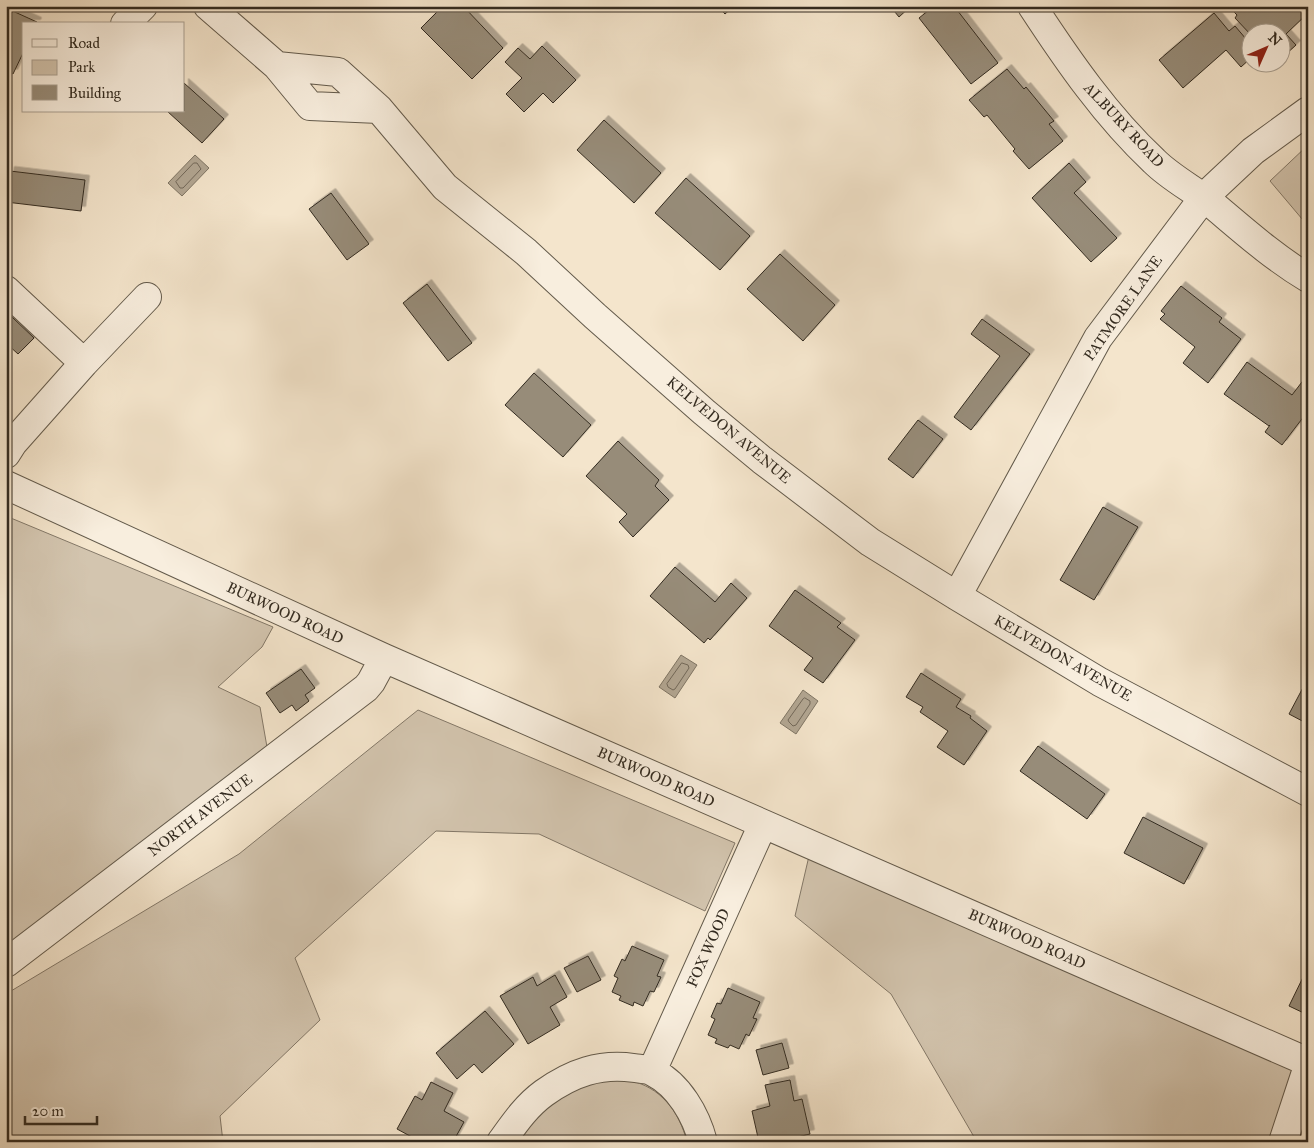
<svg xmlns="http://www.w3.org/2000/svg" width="1314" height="1148" font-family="'IM FELL Great Primer',serif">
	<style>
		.green { fill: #d3c5af; stroke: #837868 }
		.water { fill: #b2a692; stroke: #7f7564 }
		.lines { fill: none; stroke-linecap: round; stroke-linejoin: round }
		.shore { stroke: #726859; stroke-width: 1 }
		.building { fill: #978c79; stroke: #332b20; filter: url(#shadow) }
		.minor-casing { stroke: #635a4b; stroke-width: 30 }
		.minor { stroke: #f8eede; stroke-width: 28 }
		.labels { text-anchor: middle; stroke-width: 5; stroke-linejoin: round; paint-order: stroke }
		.street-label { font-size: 15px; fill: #332b20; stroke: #f8eede }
	</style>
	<defs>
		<filter id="shadow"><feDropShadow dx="4.5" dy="-4.5" stdDeviation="0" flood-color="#0004"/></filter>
	</defs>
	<rect width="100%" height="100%" fill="#f4e5cc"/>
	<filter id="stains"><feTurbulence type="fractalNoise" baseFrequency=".004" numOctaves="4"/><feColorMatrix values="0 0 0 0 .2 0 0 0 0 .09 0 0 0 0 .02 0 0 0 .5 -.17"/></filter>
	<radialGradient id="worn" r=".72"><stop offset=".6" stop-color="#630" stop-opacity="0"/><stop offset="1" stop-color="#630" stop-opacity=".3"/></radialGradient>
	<!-- green -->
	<path class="green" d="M1308 145V226L1270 181Z
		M6 516 273 627 262 647 218 687 260 707 267 747 6 946Z
		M418 710 735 843 705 911 539 834 436 831 295 958 320 1020 220 1116 223 1142H6V994L239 854Z
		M809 856 1308 1077V1142H977L891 994 795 916Z
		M604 1079C612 1079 621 1078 628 1080 661 1087 679 1111 687 1142H513L536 1115 581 1085Z"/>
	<!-- water -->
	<path class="water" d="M195 155 209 168 182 196 168 183Z
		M681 655 697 665 675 698 659 687Z
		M803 690 818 701 796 734 780 723Z"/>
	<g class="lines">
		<!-- shore -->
		<path class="shore" d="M194 163H197L201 169 183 188H180L176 182Z
			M682 663 688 665 689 668 675 689 673 690 668 687 667 684Z
			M805 698 810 701V704L796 725 793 726 789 722 788 720 803 699Z"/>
	</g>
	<!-- building -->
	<path class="building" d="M443 6H463L503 48 472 79 421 28Z
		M717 6H734L725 14Z
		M890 6H911L899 17Z
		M934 6H954L998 63 971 84 919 18Z
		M1228 6H1308V13L1286 34 1296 45 1285 55 1282 51V32H1252V36L1235 18 1237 15Z
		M6 8 37 22 36 24H24V51L13 74 6 70Z
		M1214 13 1229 31 1235 26 1252 46V57L1241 67 1226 50 1183 88 1159 60Z
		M542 46 576 80 553 103 543 93 524 112 506 94 522 78 505 62 518 48 530 59Z
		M1007 69 1024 89 1026 87 1054 121 1049 124 1063 141 1029 169 1013 151 1015 149 987 115 984 117 969 100Z
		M184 83 224 119 202 143 167 111H184Z
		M604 120 661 173 634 203 577 150Z
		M1069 163 1086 182 1074 193 1117 238 1091 262 1032 198Z
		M10 171 85 180 81 211 6 202Z
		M686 178 750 236 720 270 655 213Z
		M331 193 369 244 347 260 309 209Z
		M780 254 835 305 803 341 747 289Z
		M427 284 472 343 448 361 403 303Z
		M1181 286 1222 318 1219 322 1241 339 1208 383 1183 363 1195 347 1160 319 1165 314 1161 311Z
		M12 317 34 338 18 354 6 343V323Z
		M982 319 1030 354 971 430 954 417 1000 356 971 334Z
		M1247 362 1292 395 1308 374V411L1282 445 1265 432 1270 425 1269 426 1224 394Z
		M534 373 591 425 563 457 505 405Z
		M918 420 943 439 913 478 888 459Z
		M618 441 659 480 655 486 669 500 633 537 619 522 627 514 586 476Z
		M1103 507 1138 527 1094 600 1060 580Z
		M675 567 715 602 731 583 747 598 710 640 708 638 704 643 650 596Z
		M795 590 841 623 837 627 855 640 823 683 804 670 813 658 769 626Z
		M301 669 315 688 305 695 309 701 296 711 292 705 280 713 266 693Z
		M921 673 961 699 956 707 971 716 970 718 987 731 964 765 937 747 948 731 920 712 923 707 906 697Z
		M1307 680H1308V724L1289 714Z
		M1038 746 1105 794 1087 819 1020 771Z
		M1143 817 1203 848 1184 884 1124 853Z
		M632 946 664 960 657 976 661 977 654 992 650 991 643 1006 634 1002 633 1006 619 1000 621 996 612 992 618 978 614 976 622 959 625 961Z
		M588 956 601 980 577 992 564 968Z
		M1308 967V1015L1289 1006Z
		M555 975 567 997 550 1007 560 1025 528 1044 500 996 533 977 537 986Z
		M728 988 760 1002 753 1018 757 1019 749 1036 746 1034 739 1049 730 1045 728 1048 715 1043 717 1039 708 1035 715 1019 711 1017 717 1003 721 1004Z
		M485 1011 514 1044 482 1073 474 1064 457 1079 436 1053Z
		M782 1043 789 1068 763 1075 756 1050Z
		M790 1080 794 1101 802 1099 810 1134 777 1142H759L752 1111 770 1106 765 1085Z
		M431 1082 453 1093 444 1111 464 1122 453 1142H421L397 1129 415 1096 422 1100Z"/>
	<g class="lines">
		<!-- minor casing -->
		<g class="minor-casing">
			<path id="minor" d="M208 6 277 66 310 106 379 109
				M1032 6C1068 61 1106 116 1154 161 1171 178 1193 189 1212 204 1243 230 1273 257 1308 278
				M125 24 143 6
				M277 66 338 72 379 109 445 187 526 252 595 316 704 412 762 460 870 542 957 596 1100 682 1308 792
				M6 290 84 363
				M6 454 13 443 84 363 147 297
				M6 485 384 658 1308 1062
				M957 596 1098 338 1204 197 1253 151 1308 111
				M6 963 366 688 371 682 384 658
				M652 1071 763 824
				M501 1142C514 1124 526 1106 544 1093 572 1073 600 1063 634 1068 640 1069 648 1069 653 1072 679 1085 696 1115 703 1142
				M1283 1142 1308 1066"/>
		</g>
		<!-- minor -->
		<use href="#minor" class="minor"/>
	</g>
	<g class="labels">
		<!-- street labels -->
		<g class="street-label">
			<text transform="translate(1124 125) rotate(47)" y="5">ALBURY ROAD</text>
			<text transform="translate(1123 308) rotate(-55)" y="5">PATMORE LANE</text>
			<text transform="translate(729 430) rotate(40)" y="5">KELVEDON AVENUE</text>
			<text transform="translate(285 613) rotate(25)" y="5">BURWOOD ROAD</text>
			<text transform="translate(1063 658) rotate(30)" y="5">KELVEDON AVENUE</text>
			<text transform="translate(656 777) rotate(24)" y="5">BURWOOD ROAD</text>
			<text transform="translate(200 815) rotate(-37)" y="5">NORTH AVENUE</text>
			<text transform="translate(1027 939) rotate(24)" y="5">BURWOOD ROAD</text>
			<text transform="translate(708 948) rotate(-66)" y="5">FOX WOOD</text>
		</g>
	</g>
	<!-- margin -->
	<rect width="1314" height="1148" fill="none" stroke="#f4e5cc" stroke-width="25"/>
	<rect x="8" y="8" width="1299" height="1133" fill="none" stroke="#332b20" stroke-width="2.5"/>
	<rect x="12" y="12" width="1289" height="1123" fill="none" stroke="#332b20"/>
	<!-- legend -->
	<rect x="22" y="22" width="162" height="90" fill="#f8eede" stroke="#a9a092"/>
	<rect x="32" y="39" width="25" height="8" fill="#f8eede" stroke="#a9a092"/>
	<text x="68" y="48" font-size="15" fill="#332b20">Road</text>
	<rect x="32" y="60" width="25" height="15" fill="#d3c5af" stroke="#a9a092"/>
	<text x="68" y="72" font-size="15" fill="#332b20">Park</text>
	<rect x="32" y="85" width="25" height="15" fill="#978c79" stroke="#a9a092"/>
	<text x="68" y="98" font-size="15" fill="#332b20">Building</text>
	<!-- north arrow -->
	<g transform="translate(1266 48) rotate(45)"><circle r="24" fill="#f8eede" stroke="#a9a092"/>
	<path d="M0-4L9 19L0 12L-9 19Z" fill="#8f2418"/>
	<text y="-8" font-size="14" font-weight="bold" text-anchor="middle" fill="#332b20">N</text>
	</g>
	<!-- scale -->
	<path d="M25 1116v8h72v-8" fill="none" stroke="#332b20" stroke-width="2.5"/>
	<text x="32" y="1116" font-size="15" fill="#332b20" stroke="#f8eede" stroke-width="4" paint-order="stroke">20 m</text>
	<rect width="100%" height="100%" filter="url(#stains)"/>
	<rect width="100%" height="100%" fill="url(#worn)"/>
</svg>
